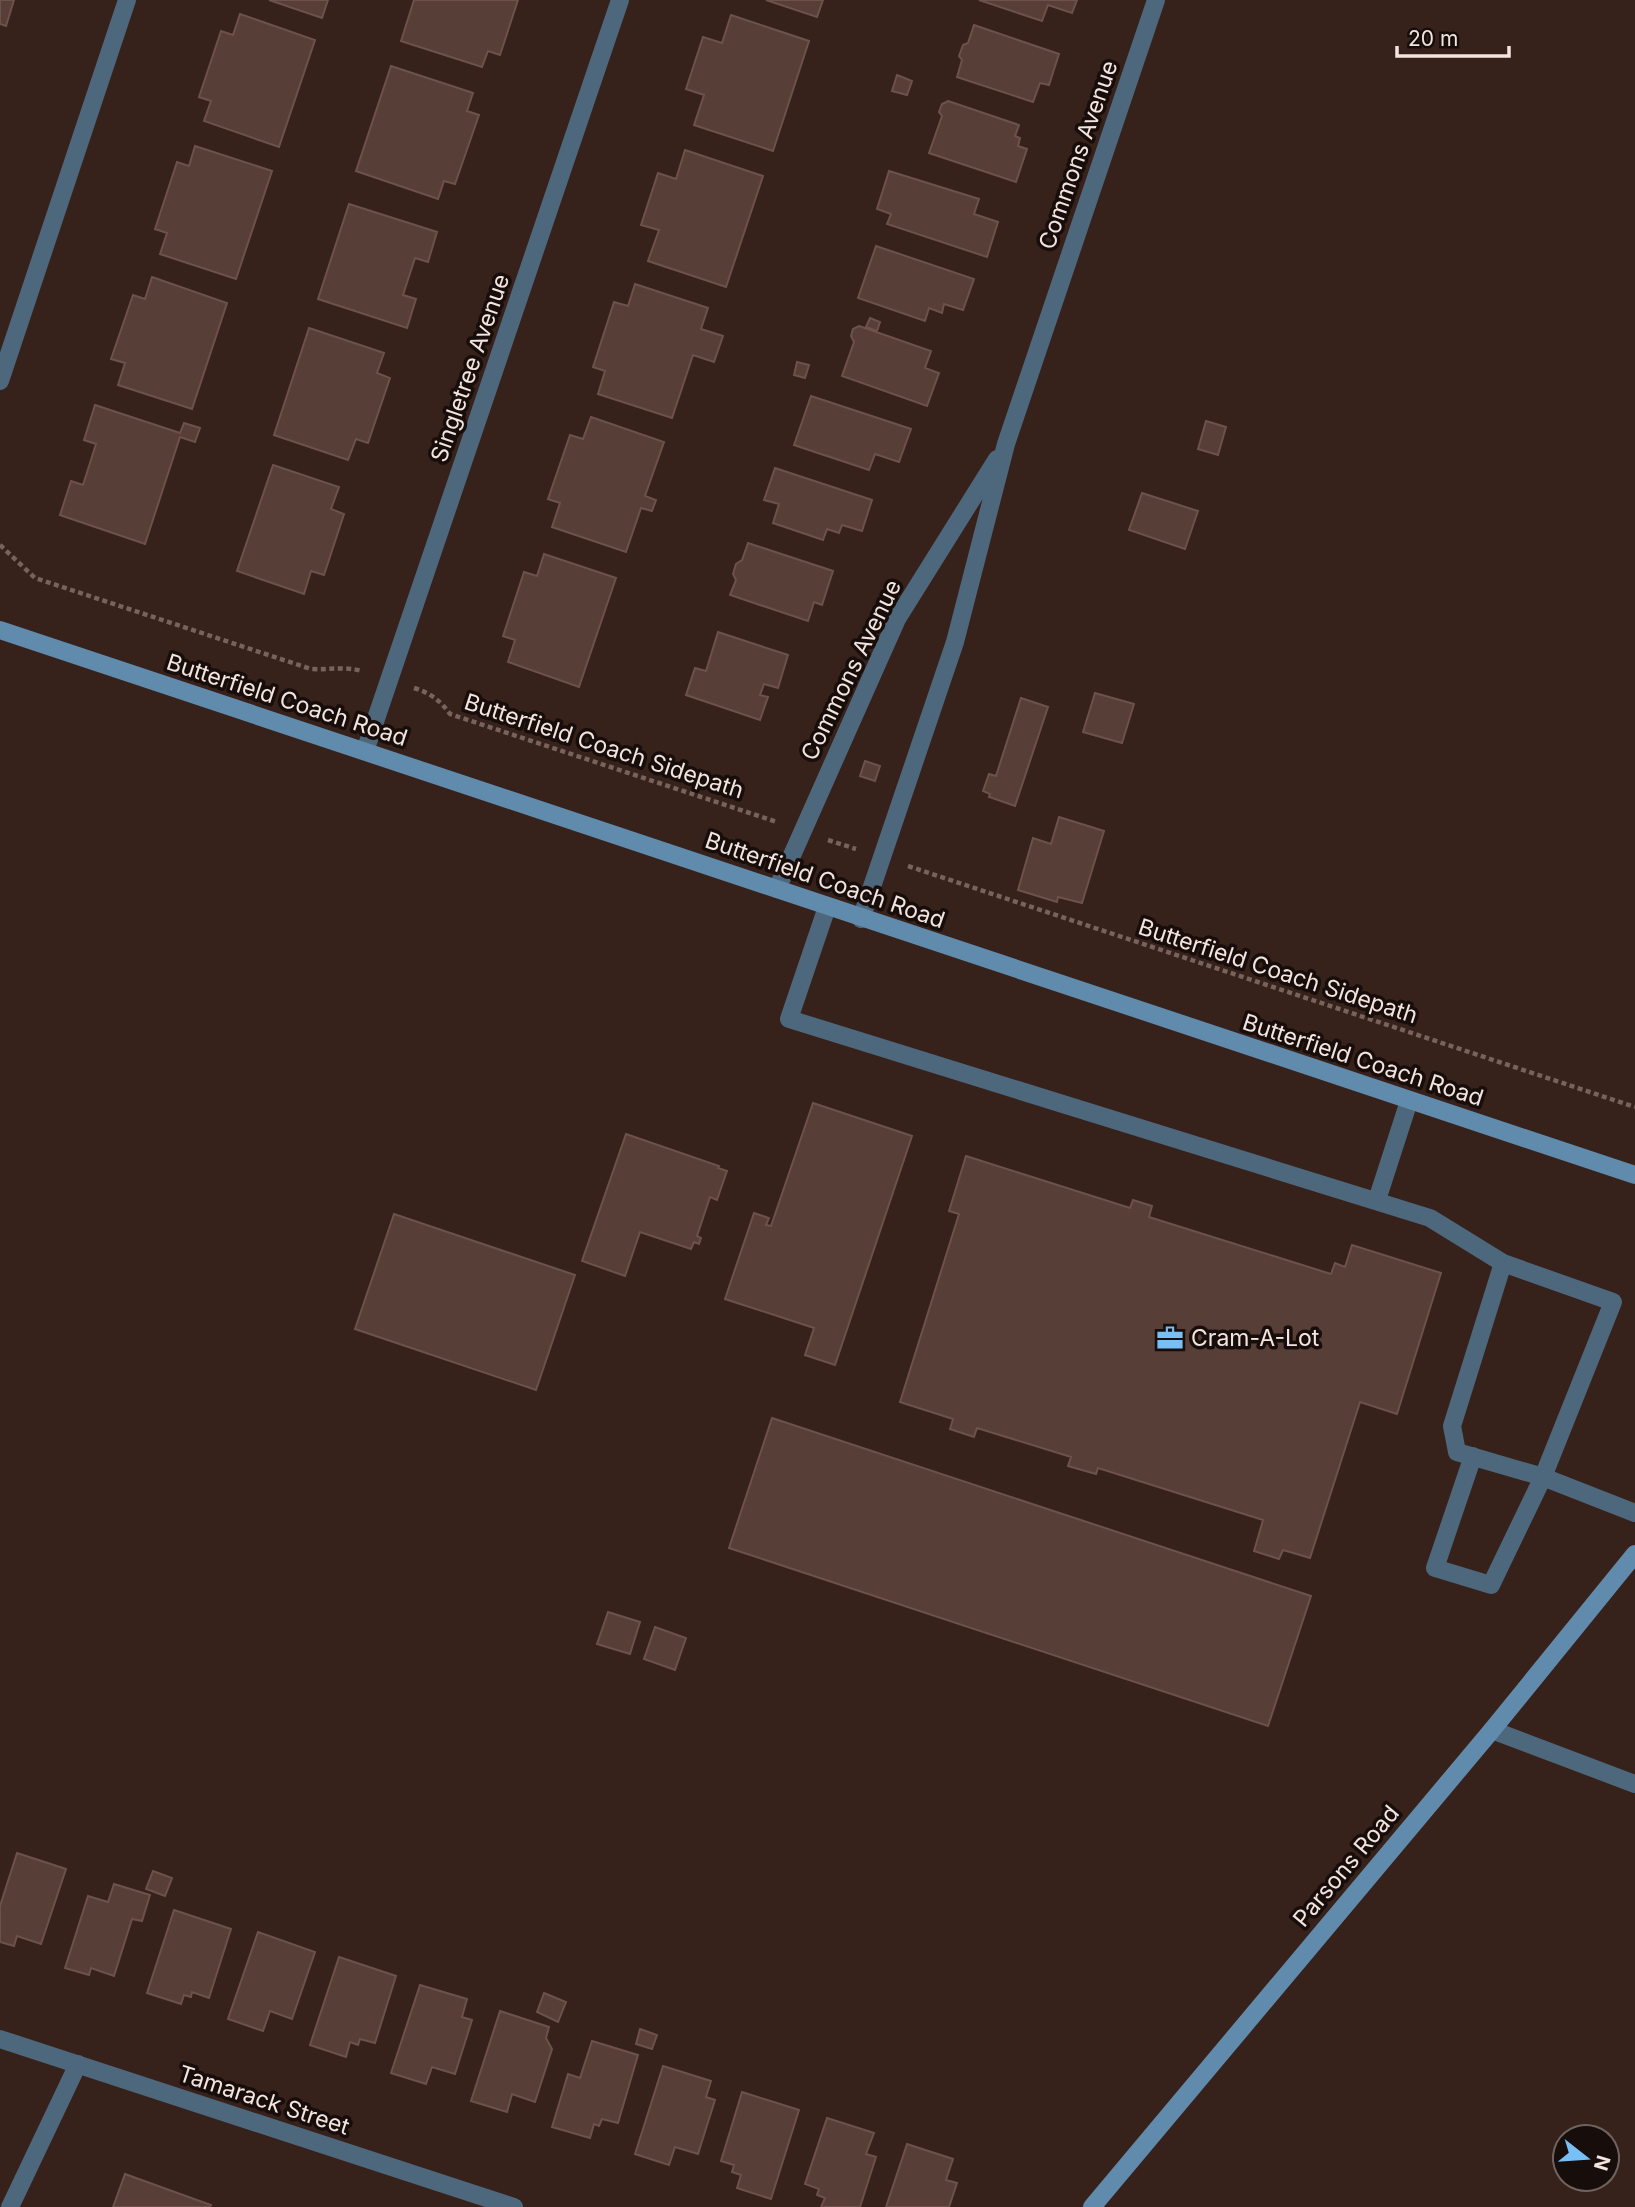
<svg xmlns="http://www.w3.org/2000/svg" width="1635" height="2207" font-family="Inter,sans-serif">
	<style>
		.building { fill: #573e37; stroke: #6c524a; stroke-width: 2 }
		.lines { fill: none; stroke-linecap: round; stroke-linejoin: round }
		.path { stroke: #77635e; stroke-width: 4.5; stroke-dasharray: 5 3.5; stroke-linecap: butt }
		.lane { stroke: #4d677c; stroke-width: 18 }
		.street { stroke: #4d677c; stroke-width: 18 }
		.secondary { stroke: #618bac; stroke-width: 18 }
		.labels { text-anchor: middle; stroke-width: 7; stroke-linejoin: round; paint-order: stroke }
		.street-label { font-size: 23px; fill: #f4e4e0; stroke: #170d0b }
		.poi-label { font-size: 23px; fill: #f4e4e0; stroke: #170d0b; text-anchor: start }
	</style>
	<rect width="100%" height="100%" fill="#37211b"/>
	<!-- building -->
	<path class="building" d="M0 0H14L6 26 0 24Z
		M269 0H328L322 18Z
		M414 0H518L500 55 488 51 482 67 401 41Z
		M766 0H823L817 17Z
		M979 0H1077L1072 13 1048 5 1042 21Z
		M240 14 315 40 279 147 204 121 211 101 199 97 221 31 233 35Z
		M731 15 809 41 773 151 694 125 704 95 686 89 703 37 722 43Z
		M974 25 1059 54 1049 85 1040 83 1033 102 957 77 962 60 959 56 963 45 968 43Z
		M391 66 473 93 467 111 479 115 455 184 444 181 438 199 356 171Z
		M897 75 912 81 907 95 892 91Z
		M948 101 1019 125 1015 136 1020 138 1018 146 1027 149 1016 182 929 153 942 116 939 112 942 104Z
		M195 146 272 171 236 279 160 254 167 233 155 229 177 162 189 166Z
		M685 150 763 176 726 287 648 261 659 230 641 225 658 173 676 179Z
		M889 171 979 199 974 214 998 222 987 257 887 224 891 214 877 209Z
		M349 204 437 232 428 262 415 258 403 295 416 299 407 328 318 299Z
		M876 246 974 279 963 310 944 304 942 313 929 308 925 321 858 298Z
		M152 277 227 303 192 409 118 385 125 363 111 359 133 295 145 299Z
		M635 284 708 308 701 329 723 336 714 362 693 355 672 418 598 394 605 371 593 367 614 302 628 306Z
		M870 318 880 322 877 331 866 327Z
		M859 326 931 351 925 368 939 373 927 406 842 376 854 342 851 336 853 329Z
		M309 328 384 353 377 373 390 378 368 443 356 439 348 460 274 435Z
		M797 362 809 365 805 378 794 375Z
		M811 396 911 429 899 462 875 454 869 470 794 445Z
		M95 405 180 433 184 423 200 428 195 442 180 437 145 544 60 515 71 481 83 485 96 444 84 440Z
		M591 417 664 442 645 496 656 500 652 511 641 508 626 552 552 527 560 503 548 499 570 435 583 439Z
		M1206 421 1226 427 1218 455 1198 449Z
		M273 465 339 487 331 509 344 514 324 575 311 571 304 594 237 571Z
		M775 468 872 500 862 531 842 525 839 533 827 529 823 540 773 523 779 504 764 500Z
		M1142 493 1198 511 1185 549 1129 530Z
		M748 543 833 571 822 605 814 602 808 621 730 595 736 580 733 574 736 564 742 560Z
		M544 554 616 578 579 687 508 662 515 640 503 636 524 572 537 576Z
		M718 632 788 655 778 688 764 684 760 695 768 697 760 720 686 695 695 668 706 671Z
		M1095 693 1134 704 1122 743 1083 732Z
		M1021 698 1048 707 1015 806 989 797 990 794 983 791 989 774 996 776Z
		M865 761 880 766 875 781 860 776Z
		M1059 817 1104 831 1082 903 1058 897 1057 902 1018 890 1033 838 1051 844Z
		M813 1103 912 1136 835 1365 805 1355 814 1328 725 1299 754 1213 769 1218 766 1225 771 1226Z
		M626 1134 719 1166 718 1168 727 1171 717 1200 710 1197 697 1236 701 1238 699 1244 694 1242 691 1249 640 1232 625 1276 582 1261Z
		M966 1156 1130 1208 1133 1200 1152 1206 1149 1217 1331 1274 1335 1263 1345 1267 1352 1245 1441 1273 1397 1414 1360 1402 1310 1558 1283 1550 1279 1559 1254 1551 1263 1520 1098 1468 1096 1474 1068 1466 1071 1457 977 1428 974 1437 950 1429 953 1419 900 1402 959 1214 949 1211Z
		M394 1214 575 1275 536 1390 355 1329Z
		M772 1418 1311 1596 1268 1726 729 1548Z
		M608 1612 640 1622 630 1654 597 1644Z
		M655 1627 686 1638 675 1670 644 1659Z
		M17 1853 66 1869 41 1944 17 1936 14 1946 0 1942V1906Z
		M153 1871 172 1878 165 1896 146 1889Z
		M114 1884 150 1895 142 1921 132 1919 114 1976 91 1968 89 1975 65 1968 88 1896 108 1902Z
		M174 1910 231 1929 209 1998 192 1992 191 1997 184 1995 181 2004 147 1993Z
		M258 1932 315 1952 292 2019 270 2011 263 2031 228 2019Z
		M339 1957 396 1976 375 2043 360 2039 358 2045 350 2042 346 2057 310 2045Z
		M420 1985 467 1999 462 2017 472 2020 455 2074 432 2067 426 2084 391 2073Z
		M544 1993 566 2002 558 2022 537 2012Z
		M500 2011 549 2027 546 2038 552 2049 535 2102 512 2094 507 2112 471 2101Z
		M640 2029 657 2035 652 2049 636 2044Z
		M592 2041 638 2055 618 2123 602 2119 599 2126 594 2124 590 2138 552 2127 568 2074 580 2078Z
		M663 2066 711 2081 706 2097 715 2100 698 2154 675 2147 669 2165 635 2154Z
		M742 2092 799 2110 771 2199 737 2188 741 2175 732 2172 734 2165 721 2161Z
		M827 2118 874 2133 866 2154 876 2157 860 2207H821L825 2198 817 2195 819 2189 805 2184Z
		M907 2144 953 2159 946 2180 957 2183 949 2207H886Z
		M125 2174 211 2205 210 2207H113Z"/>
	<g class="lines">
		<!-- path -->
		<path class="path" d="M0 545 35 578 311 669C329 670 344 666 362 671
			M414 688C430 693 440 700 450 714L777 822
			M828 840 856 849
			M908 866 1635 1107"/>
		<!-- lane -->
		<path class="lane" d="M827 907 789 1019 1430 1218 1503 1263
			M1377 1200 1409 1101
			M1503 1263 1613 1302 1543 1477 1457 1452 1452 1426Z
			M1473 1456 1435 1568 1491 1585 1543 1477 1635 1513
			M1492 1730 1635 1784"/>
		<!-- street -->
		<path class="street" d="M0 381 127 0
			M365 751 620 0
			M777 889 897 619 997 459
			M861 919 955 642 1006 444 1156 0
			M0 2039 514 2207
			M10 2207 78 2064"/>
		<!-- secondary -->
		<path class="secondary" d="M0 630 1635 1175
			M1092 2207 1492 1730 1635 1554"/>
	</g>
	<!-- icons -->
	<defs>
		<g id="office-bare" transform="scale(2.1)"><path d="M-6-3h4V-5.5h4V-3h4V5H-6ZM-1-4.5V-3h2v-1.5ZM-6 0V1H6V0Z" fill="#77bff7" stroke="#170d0b" stroke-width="2.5" paint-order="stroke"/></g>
	</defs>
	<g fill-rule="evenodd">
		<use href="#office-bare" x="1170" y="1338"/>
	</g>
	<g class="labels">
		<!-- street labels -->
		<g class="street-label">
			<text transform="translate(1078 155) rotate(-71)" y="8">Commons Avenue</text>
			<text transform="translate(470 368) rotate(-71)" y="8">Singletree Avenue</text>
			<text transform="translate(851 670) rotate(-64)" y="8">Commons Avenue</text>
			<text transform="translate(287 700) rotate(18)" y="8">Butterfield Coach Road</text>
			<text transform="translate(604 746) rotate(18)" y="8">Butterfield Coach Sidepath</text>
			<text transform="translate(825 880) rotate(19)" y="8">Butterfield Coach Road</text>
			<text transform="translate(1278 971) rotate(18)" y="8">Butterfield Coach Sidepath</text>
			<text transform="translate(1363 1060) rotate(18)" y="8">Butterfield Coach Road</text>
			<text transform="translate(1346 1866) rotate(-50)" y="8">Parsons Road</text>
			<text transform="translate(264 2100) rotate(18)" y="8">Tamarack Street</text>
		</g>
		<!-- poi labels -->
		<g class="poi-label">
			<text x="1191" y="1346">Cram-A-Lot</text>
		</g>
	</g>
	<!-- north arrow -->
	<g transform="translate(1586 2158) rotate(107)"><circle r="33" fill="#170d0b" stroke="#6f6360" stroke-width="2"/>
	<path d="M0-5L12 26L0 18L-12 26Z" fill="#77bff7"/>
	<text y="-10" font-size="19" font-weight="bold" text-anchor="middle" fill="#f4e4e0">N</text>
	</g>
	<!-- scale -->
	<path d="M1397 46v10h112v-10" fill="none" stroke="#f4e4e0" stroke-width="3.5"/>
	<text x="1408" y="46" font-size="21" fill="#f4e4e0" stroke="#170d0b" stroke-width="5" paint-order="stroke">20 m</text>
</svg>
